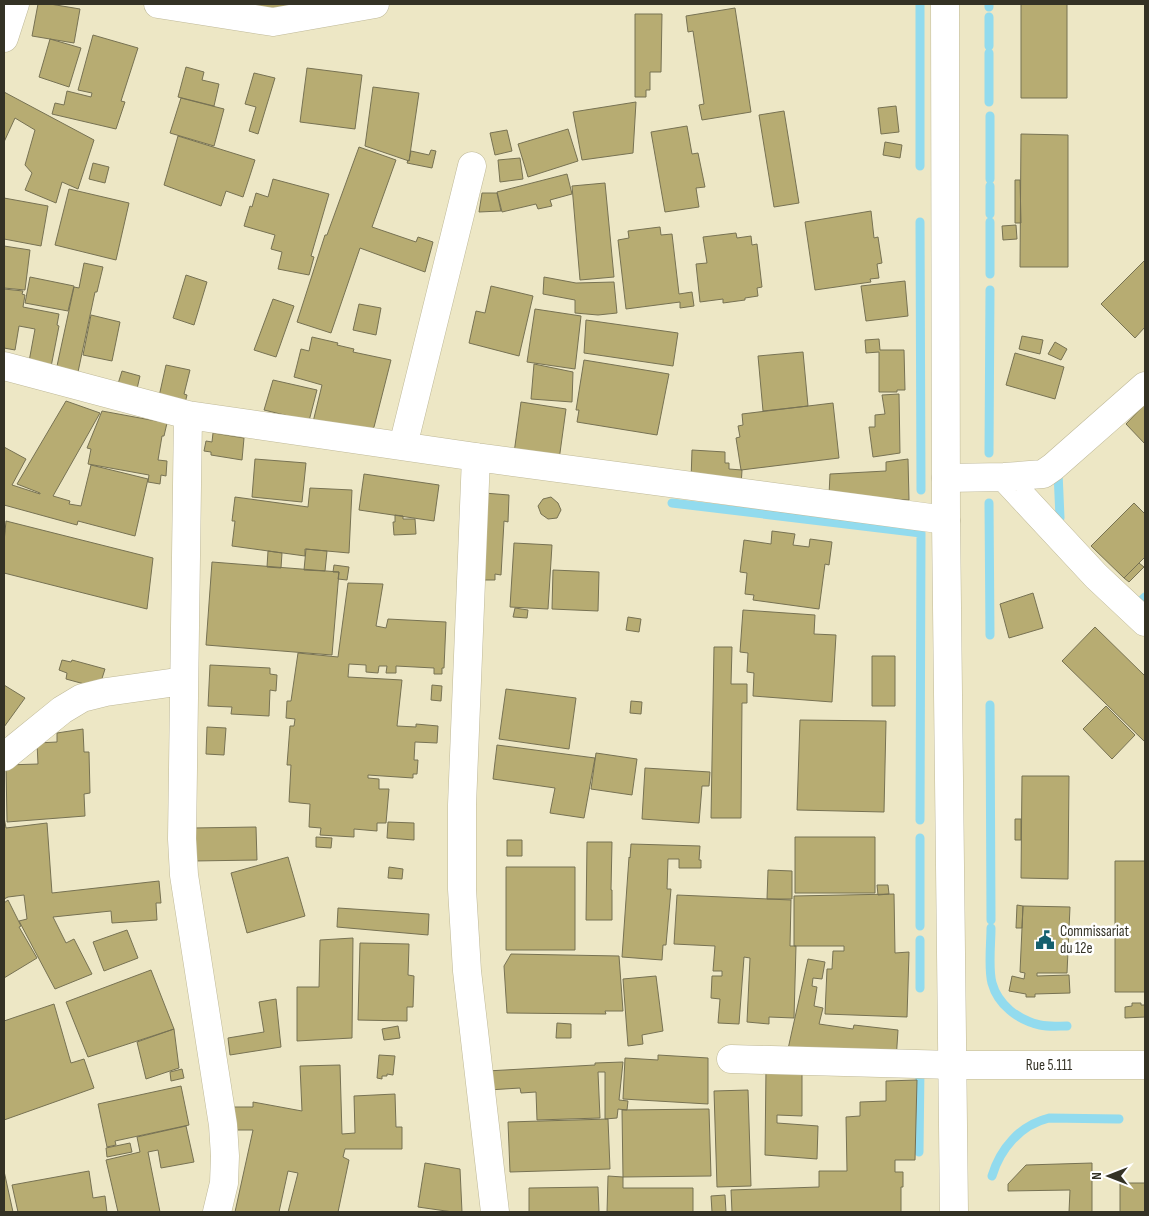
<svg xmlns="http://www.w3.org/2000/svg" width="1149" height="1216" font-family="'Sofia Sans Condensed',sans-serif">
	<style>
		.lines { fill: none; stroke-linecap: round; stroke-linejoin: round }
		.stream { stroke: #92dbee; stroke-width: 9 }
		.building { fill: #b7ac72; stroke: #777253 }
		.minor-casing { stroke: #bfb998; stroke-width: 29 }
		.tertiary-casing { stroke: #bfb998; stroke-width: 29 }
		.minor { stroke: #fff; stroke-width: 28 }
		.tertiary { stroke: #fff; stroke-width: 28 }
		.labels { text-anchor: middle; stroke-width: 5; stroke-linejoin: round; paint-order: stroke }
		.poi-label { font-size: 15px; fill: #343225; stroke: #fff; text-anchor: start }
		.street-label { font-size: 15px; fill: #343225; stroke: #fff }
	</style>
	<rect width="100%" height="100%" fill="#ede7c5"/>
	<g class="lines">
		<!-- stream -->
		<path class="stream" d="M920 4V166
			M989 4V7
			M989 17V46
			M989 53V102
			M990 116V179
			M990 186V214
			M920 222 921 490
			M990 222V274
			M989 453 990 290
			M672 503 921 533 920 820
			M989 503 990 635
			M1060 518 1058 472 1061 469
			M1134 604 1136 606 1145 597
			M990 705 991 920
			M920 838V926
			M991 928C991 944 988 968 992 983 998 1005 1018 1020 1040 1025 1049 1027 1058 1026 1067 1026
			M920 940V988
			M919 1152 920 1068
			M992 1176C1000 1149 1020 1125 1049 1118L1119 1119"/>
	</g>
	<!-- building -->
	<path class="building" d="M38 4H50L80 9 74 43 32 36Z
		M231 4H286L289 15Z
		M1021 4H1067V98H1021Z
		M735 8 751 112 702 120 699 105 704 104 693 31 688 32 686 16Z
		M635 14H662L661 72H650V90H646V97H635Z
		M93 35 138 48 121 101 125 102 116 129 52 114 55 103 64 105 67 91 91 97 92 93 78 90Z
		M50 39 81 48 69 87 39 77Z
		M186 67 204 72 202 80 219 84 214 106 178 97Z
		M307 68 362 75 355 129 300 122Z
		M254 73 275 78 258 134 249 131 256 107 245 104Z
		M373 87 419 93 409 161 365 146Z
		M4 92 94 140 78 189 62 182 56 203 25 190 32 173 25 165 35 130 15 118 4 142Z
		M181 98 224 109 214 146 170 133Z
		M636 102 633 153 582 160 573 112Z
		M896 106 899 132 881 134 878 108Z
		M784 111 799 203 774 207 759 115Z
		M687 126 692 154 698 153 705 187 696 188 699 207 665 212 651 132Z
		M568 129 578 161 528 177 518 144Z
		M507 130 512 151 495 155 490 133Z
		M1021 134 1068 135V267H1020Z
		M178 136 255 160 243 197 226 191 221 206 164 185Z
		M885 142 902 145 900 158 883 155Z
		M359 147 396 160 372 227 416 242 418 237 433 242 425 272 360 248 331 333 297 322 325 235H327Z
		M431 150 436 151 432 168 407 163 408 160 409 161 411 151 429 155Z
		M520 158 523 179 500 182 498 160Z
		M93 163 109 167 105 183 89 179Z
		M567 174 572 194 550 200 552 206 538 209 536 204 502 212 497 192Z
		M273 179 329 194 311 256 314 257 309 275 278 269 282 252 271 249 275 235 244 226 250 206 252 207 256 193 268 197Z
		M1015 180H1020L1021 223H1015Z
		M605 183 614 277 580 280 572 186Z
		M69 189 129 203 116 260 55 245Z
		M482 193H497L501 211 479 212Z
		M4 198 48 206 41 246 4 239Z
		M871 211 874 238 878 237 882 263 877 264 879 278 870 279 871 282 815 290 805 222Z
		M1016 225 1017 239 1003 240 1002 226Z
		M660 227 661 235 672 234 679 294 692 292 694 306 680 308V302L626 309 618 240 629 238 628 231Z
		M736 233 737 238 751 236 752 245 757 244 762 287 757 288 758 296 745 298V300L723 303V299L700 302 696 264 707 263 703 237Z
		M4 246 30 250 25 290 4 288Z
		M1145 260V327L1135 338 1101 304Z
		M84 263 103 267 97 292H95L78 372 57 366 74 287 79 288Z
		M186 275 207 282 194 325 173 318Z
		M30 277 74 286 68 311 25 303Z
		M544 277 576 283 614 282 617 313 598 315 575 313V300L543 294Z
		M905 281 908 316 866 321 861 286Z
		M491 286 533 296 519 356 469 343 476 311 485 313Z
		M4 289 23 291 22 294 25 295 23 307 59 314 57 325 59 326 50 372 28 367 35 329 19 326 15 350 4 348Z
		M273 299 294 306 276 357 254 350Z
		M359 304 381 308 376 335 353 330Z
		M535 309 581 316 575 369 527 362Z
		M91 315 120 322 112 361 83 355Z
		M586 320 678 333 673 366 584 353Z
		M1022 336 1043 340 1040 354 1019 349Z
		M312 337 338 343 337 345 354 349 353 352 391 360 374 427 364 435 313 422 322 385 294 377 301 349 309 351Z
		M879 339 880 350H904L905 390H897V392H879V352L866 353 865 340Z
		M1055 342 1067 349 1061 360 1048 354Z
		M803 352 808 406 763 411 758 356Z
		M1015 353 1064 367 1055 399 1006 385Z
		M584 360 669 374 657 435 577 422 579 410H576Z
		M534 364 573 372 572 402 531 399Z
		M166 365 190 370 184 394 187 395 185 403 158 401Z
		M122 371 140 376 136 393 117 387Z
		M273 380 317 390 309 421 264 410Z
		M899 394 900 453 873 457 869 427H875V415L885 414 882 395Z
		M66 401 100 413 53 496 70 501 69 504 81 506 91 465 148 479 135 536 78 521 77 525 4 505V447L26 459 12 485 40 494V493L17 484Z
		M521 402 566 409 559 460 514 453Z
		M833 403 839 458 741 470 736 438 740 437 738 426 743 425 742 414Z
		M1145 404V444L1126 424Z
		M102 411 167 423 164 436H162L158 460 167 461 166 476 161 475 160 484 148 482 149 475 88 464 91 449 87 448Z
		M213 433 244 438 242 460 211 455V452L204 451 206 441 212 442Z
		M692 450 725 452V463H729V469L742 470 741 487 691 481Z
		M255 459 306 463 302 502 252 497Z
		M908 459 909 500 829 495 830 474 886 471V462Z
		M364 474 439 485 434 521 359 510Z
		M310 488 352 490 349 553 305 549V556L232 546 235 521H232L235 497 308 507Z
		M484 493 509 495 508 522 504 521 501 575 495 574V580H478Z
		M551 497 558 503 561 510 557 518 548 519 541 514 538 506 543 499Z
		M1134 503 1145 514V557L1124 578 1091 546Z
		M395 515 403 516V519H415L416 534 394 535 393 522H395Z
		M6 521 153 558 147 609 4 573V542Z
		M772 531 795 534 793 545 809 547 810 539 832 542 829 565 825 564 819 609 753 600 754 595 745 594 747 573 740 572 744 540 771 544Z
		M514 543 552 545 548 609 510 607Z
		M306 549 327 551 325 571 304 570Z
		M268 551 282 553 281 568 267 567Z
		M212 562 339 572 332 655 206 645Z
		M1139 563 1144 567 1129 582 1124 578Z
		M334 565 349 567 347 580 338 579 339 572H333Z
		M553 570 599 572 598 611 552 609Z
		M348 583 383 584 376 626 386 628 388 619 446 622 444 668H442V674H434V668L396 666V673H386L387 666H379L378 673 366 672V665L349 664 348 677 402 680 397 726 416 727V724L438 726 437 743 415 742 414 760H418L417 774H413V778L368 775V778L379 779V789H389L386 823H377V831L354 829V837L320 835 321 828 309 827 310 804 289 802 291 765H287L290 726H294L295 719 286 718 287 701H291L298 653 338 657Z
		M1033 593 1043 628 1009 638 1000 604Z
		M515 608 528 610 527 618 513 617Z
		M743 610 815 615 814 634 836 635 832 702 753 696 754 673 747 672 748 653 740 652Z
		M628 617 641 619 639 632 626 630Z
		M1095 627 1145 676V742L1062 661Z
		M714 647H732L731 684H747V703H742L741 818H711Z
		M872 656H895V706H872Z
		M62 660 71 662 72 660 105 669 99 688 66 679 67 673 59 670Z
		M210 665 270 668V674L277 675 276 691 270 690 269 716 231 714 232 707 208 706Z
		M4 685 25 698 4 727Z
		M432 685 442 686 441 701 431 700Z
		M506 689 576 698 569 749 499 739Z
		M631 701 642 702 641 714 630 713Z
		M1106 706 1135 735 1112 759 1083 729Z
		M800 720 886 721 884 812 797 810Z
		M207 727 226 728 224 755 206 754Z
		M83 729 84 752H89L90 793 84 794 85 816 7 822 6 765 38 764 37 743 57 742V733Z
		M497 745 595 758 584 818 550 813 555 788 493 779Z
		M596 753 637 759 632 795 591 789Z
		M645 768 710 772 709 786H702L699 823 642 819Z
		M1022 776H1069L1068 879 1021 878Z
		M4 817 6 828 47 823 52 893 159 881 161 903H156L157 920 112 923 111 911 53 917 66 943 74 939 92 974 55 989 19 921 27 919 24 895 8 897 4 899Z
		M1015 819H1021V840H1015Z
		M388 822 414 823V840L387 838Z
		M256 827 257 860 194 861 193 828Z
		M316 837 332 838 331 848 316 847Z
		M795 837H875V893H795Z
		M507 840H522V856H507Z
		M587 842H612L611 890H612V920H586Z
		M631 844 700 846 699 860H701V868H679V859H668L667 889H671L666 945H663L662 960 622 957 629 857 630 858Z
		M288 857 305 916 247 933 231 873Z
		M1115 861H1145V992H1115Z
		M389 867 403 869 402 879 388 878Z
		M506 867H575V950H506Z
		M768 870 792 871V899H767Z
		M877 885H888L889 894 878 895Z
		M894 894 895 953 909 952 907 1017 825 1014 827 969H832L833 951H844V946H794V896Z
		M677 895 791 900 790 946H796L794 1018 769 1017V1024L747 1022 750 958 744 957 739 1024 718 1023 720 999 711 998 712 976H722V971H713L715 946 674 944Z
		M8 900 21 926 19 927 37 958 4 978V903Z
		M1017 905 1023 906 1022 928H1016Z
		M1023 906 1070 907 1067 973H1037V976L1069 975 1070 993 1035 994V997H1026V994L1009 991 1012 976 1024 979 1025 973 1020 972Z
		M338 908 429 914 428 935 337 927Z
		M127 930 138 958 104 971 93 942Z
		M353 938 352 1038 297 1041V987H319L320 940Z
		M360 943 409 944 408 975 414 976 413 1007H407V1021L358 1020Z
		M511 954 619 956 623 1011H605L606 1014 507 1013 504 966Z
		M808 959 825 962 822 979 813 978 812 986 817 987 814 1006 823 1008 819 1024 853 1029 854 1025 898 1030 896 1061 788 1049Z
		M151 970 174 1029 88 1057 66 1002Z
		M656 976 663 1031 642 1035 643 1044 628 1046 623 979Z
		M276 999 281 1047 230 1055 228 1038 264 1032 259 1002Z
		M1132 1003H1141V1005H1145V1017L1125 1018V1007L1132 1006Z
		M54 1004 71 1063 84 1059 94 1088 4 1120V1021Z
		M557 1023 571 1024V1038H556Z
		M398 1026 400 1038 384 1040 382 1029Z
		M174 1029 179 1068 146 1079 137 1042Z
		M379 1055 395 1056 393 1075 387 1074V1076H382V1079L377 1078Z
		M658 1055 708 1058V1104L623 1099 625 1058 658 1060Z
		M623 1062 619 1100 628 1101 627 1110 618 1109 617 1118 605 1119V1072H598L600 1118 537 1120 536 1092 521 1093 520 1088 488 1090 487 1071 595 1065V1063Z
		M340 1065 342 1134 355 1133 354 1096 395 1094 396 1127H402V1149H345L343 1157 349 1160 338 1212H288L298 1173 288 1171 279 1212H235L253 1130H228V1107H253V1102L302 1111 300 1066Z
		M766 1068 802 1070V1116L777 1115V1123L818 1126 817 1159 765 1155Z
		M182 1069 184 1078 171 1081 170 1072Z
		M917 1080 915 1160H895V1172H903V1187H901V1212H732L731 1190 819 1187V1171H847L846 1117 860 1116V1102L886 1101V1081Z
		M181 1086 189 1125 115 1141 116 1145 107 1147 98 1104Z
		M748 1090 751 1186 717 1187 714 1091Z
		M709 1109 711 1176 623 1177 622 1110Z
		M608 1119 610 1169 510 1172 508 1122Z
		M186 1126 194 1162 161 1168 158 1150 148 1152 160 1212H118L106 1160 140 1152 137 1137Z
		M130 1143 132 1152 107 1157 106 1148Z
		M425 1163 460 1169 462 1212H453L418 1207Z
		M1092 1163V1212H1069L1070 1190 1008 1191V1184L1026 1165Z
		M4 1171 13 1212H4Z
		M89 1171 93 1198 105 1196 107 1212H18L12 1185Z
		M608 1176 623 1177V1188H693V1212H607Z
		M1120 1183H1145V1212H1120Z
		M598 1187 599 1212H529V1188Z
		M725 1195 726 1212H712L711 1196Z"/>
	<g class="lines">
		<!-- minor casing -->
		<g class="minor-casing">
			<path id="minor" d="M158 4 273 22 375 4
				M4 38 15 4
				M4 366 188 415 476 457 946 520
				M188 415 182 839 184 875 223 1125 225 1156 224 1183 217 1212
				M403 446 472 166
				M476 457 462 805V889L467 971 495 1212
				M1004 477 1096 576 1145 622
				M946 478 1004 477 1043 474 1053 467 1145 386
				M4 757 62 710 82 698 106 692 184 681
				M731 1059 953 1065H1145"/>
		</g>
		<!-- tertiary casing -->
		<g class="tertiary-casing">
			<path id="tertiary" d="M945 4 946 520 954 1212"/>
		</g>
		<!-- minor -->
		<use href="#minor" class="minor"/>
		<!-- tertiary -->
		<use href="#tertiary" class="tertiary"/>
	</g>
	<!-- icons -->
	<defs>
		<g id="civic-bare" transform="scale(1.5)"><path d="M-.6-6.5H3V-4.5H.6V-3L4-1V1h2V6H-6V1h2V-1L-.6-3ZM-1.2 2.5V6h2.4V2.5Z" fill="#15606e" stroke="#fff" stroke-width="2.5" paint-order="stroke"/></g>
	</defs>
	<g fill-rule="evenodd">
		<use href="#civic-bare" x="1045" y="940"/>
	</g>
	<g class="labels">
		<!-- poi labels -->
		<g class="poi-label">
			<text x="1060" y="936">Commissariat<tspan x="1060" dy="17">du 12e</tspan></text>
		</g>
		<!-- street labels -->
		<g class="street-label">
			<text x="1049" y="1070">Rue 5.111</text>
		</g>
	</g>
	<!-- border -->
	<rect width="1149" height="1216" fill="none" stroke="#343225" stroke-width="10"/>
	<!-- north arrow -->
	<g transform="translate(1109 1176) rotate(270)" stroke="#ffffff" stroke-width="4" paint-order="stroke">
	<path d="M0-4L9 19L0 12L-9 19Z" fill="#343225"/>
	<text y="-8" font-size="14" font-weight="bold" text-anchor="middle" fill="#343225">N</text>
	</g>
</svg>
